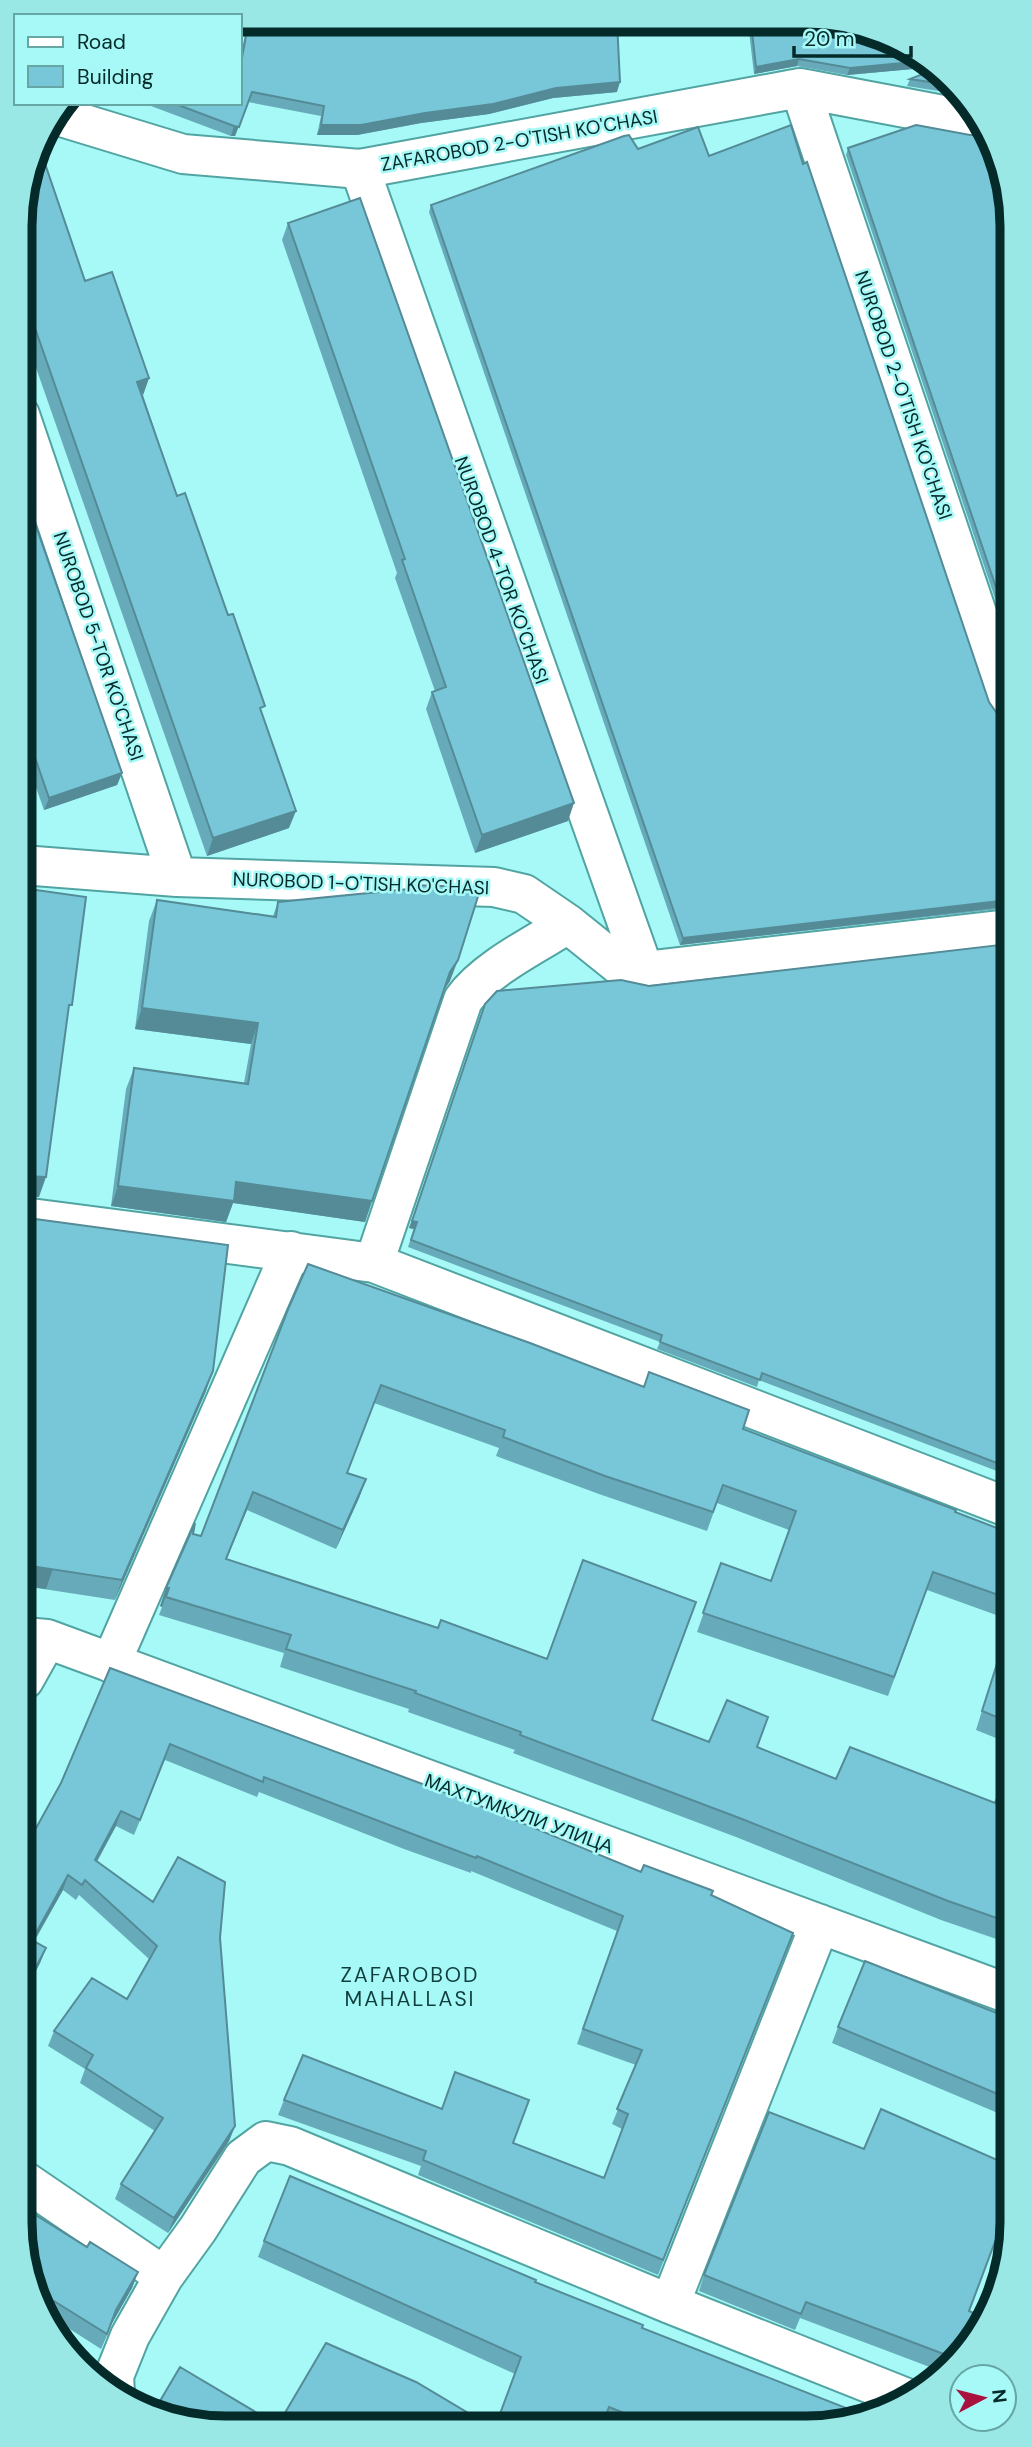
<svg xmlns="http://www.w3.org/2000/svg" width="1032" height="2447" font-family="'DM Sans',sans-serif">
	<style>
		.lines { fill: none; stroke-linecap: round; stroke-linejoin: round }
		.street-casing { stroke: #51a4a2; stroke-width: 42 }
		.street { stroke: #fff; stroke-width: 38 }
		.wall { fill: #67abba }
		.shaded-wall { fill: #548b97 }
		.building { fill: #78c7d8; stroke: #548b97; stroke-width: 2 }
		.labels { text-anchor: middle; stroke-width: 5; stroke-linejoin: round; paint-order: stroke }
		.street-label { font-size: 19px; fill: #052a2a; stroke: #a6f9f6 }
		.neighbourhood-label { font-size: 21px; letter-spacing: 2px; fill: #103e3d; stroke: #a6f9f6 }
		.rim { fill: none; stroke: #052a2a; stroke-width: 9 }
	</style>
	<rect width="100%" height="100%" fill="#a6f9f6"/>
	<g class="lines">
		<!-- street casing -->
		<g class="street-casing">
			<path id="street" d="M800 88 1007 702
				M55 115 183 154 360 169 800 88 969 120 984 121
				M360 169 644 971
				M20 415 177 877
				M22 865 177 877 494 887 524 894 568 924 619 965 644 971 1008 929
				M23 1217 374 1263 1010 1508
				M374 1263 463 1000C485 969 536 944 568 924
				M24 1637 47 1639 1012 1995
				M111 1663 291 1251
				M24 1680 47 1639
				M26 2182 164 2276
				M670 2304 820 1924
				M115 2393 114 2376 130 2336 164 2276 198 2229 243 2158 266 2141 290 2146 670 2304 909 2399"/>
		</g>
		<!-- street -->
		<use href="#street" class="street"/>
	</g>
	<!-- wall -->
	<path class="wall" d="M248 19 617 22V92L553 98 489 114 421 123 357 135H317L321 116 248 102 235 136H231L143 103H240V60Z
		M748 23H847L935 67 847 75 797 66 754 74Z
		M943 71 963 95 907 86 910 79Z
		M970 135 1006 172 1007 634 846 155 848 148Z
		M638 149 709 156 989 702 996 712 1008 716V908L680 945 429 212 431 205Z
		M20 211 85 281 149 378 143 395 177 496 262 714 289 828 207 856 20 322Z
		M288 223 568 821 475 853 426 709 432 692 435 691 395 578 397 573 282 240Z
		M21 483 122 773 117 785 44 810 21 745Z
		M157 900 273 916 278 902 450 981 443 991 365 1222 233 1203 226 1222 111 1206 126 1089 134 1068 244 1083 251 1044 135 1029 149 921Z
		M1008 944 1010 1476 759 1380 757 1387 657 1349 660 1342 408 1247 414 1229 409 1228 485 1004Z
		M23 1217 206 1391 115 1600 24 1586Z
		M289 1307 743 1429 1010 1533V1620L927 1590 888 1696 697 1632 721 1563 771 1581 789 1530 717 1503 707 1531 599 1494 496 1456 499 1448 374 1403 347 1473 366 1479 359 1498 336 1549 247 1510 226 1559 709 1742 757 1747 836 1779 995 1803 1011 1762V1944L941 1920 736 1837 513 1753 515 1750 408 1712 409 1709 280 1667 284 1653 159 1615 162 1607 160 1606 193 1534 201 1536Z
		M1010 1620 1011 1744 976 1730Z
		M110 1668 641 1872 711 1895 793 1933 658 2275 418 2175 421 2166 278 2115 284 2100 513 2143 604 2178 622 2129 612 2124 636 2065 577 2044 617 1931 471 1871V1873L404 1849 259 1792 257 1797 165 1760 134 1835 116 1826 97 1862 153 1902 220 1938 235 2126 229 2141 168 2233 115 2199 121 2184 155 2131 80 2083 85 2069 48 2046 54 2031 127 1999 149 1959 79 1895 76 1900 63 1890 34 1942 46 1948 40 1963 25 1992V1848L61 1783Z
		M999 2014H1012V2119L832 2043 838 2027Z
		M1012 2124V2217L1005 2215 969 2311 970 2347 943 2372 800 2318 795 2330 699 2291 704 2275 864 2149 997 2160Z
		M264 2241 535 2282 860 2421 497 2422 515 2374 258 2257Z
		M87 2247 138 2272 132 2288 111 2325 101 2349 51 2317 26 2275Z
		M160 2401 274 2423 186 2424 156 2414Z"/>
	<!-- shaded-wall -->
	<path class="shaded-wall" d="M799 59 797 66 754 74 756 67Z
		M924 61 935 67 847 75 850 68Z
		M620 82 617 92 553 98 489 114 421 123 357 135H317L321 125 556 88Z
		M252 92 235 136H231L234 126Z
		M149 378 143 395 137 382Z
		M122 773 117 785 44 810 49 798Z
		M574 803 568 821 475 853 482 835Z
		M296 811 289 828 207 856 213 838Z
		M1008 900 1005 907 680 945 683 938Z
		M458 960 450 981 442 993 450 972Z
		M142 1008 258 1023 251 1044 135 1029Z
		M23 1176 46 1177 39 1197H23Z
		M236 1182 372 1201 365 1222 233 1203 226 1222 111 1206 118 1186Z
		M412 1221 417 1222 414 1229 409 1228Z
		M213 1371 206 1391 115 1600 122 1580Z
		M366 1479 359 1498 336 1549 343 1530Z
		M253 1492 247 1510 219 1577 226 1559Z
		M24 1565 53 1569 46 1589 24 1586Z
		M166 1588H169L162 1607 160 1606Z
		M121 1811 116 1826 89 1875 95 1860Z
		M68 1875 63 1890 26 1955 32 1940Z
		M46 1948 40 1963 25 1992V1988Z
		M235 2126 229 2141 168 2233 174 2218Z
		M138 2272 132 2288 111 2325 101 2349 116 2310Z"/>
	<!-- building -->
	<path class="building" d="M249 19 617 22 620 82 556 88 493 104 425 113 361 125H321L324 106 252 92 239 127 234 126 173 103H240V69Z
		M751 23H847L924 61 850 68 799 59 756 67Z
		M938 68 943 71 956 86 910 79Z
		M791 125 803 164 807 162 989 702 996 712 1008 716V900L683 938 431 205 624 136 629 135 638 149 698 127 709 156Z
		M916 125 970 135 990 134 1006 172 1007 620 848 148Z
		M38 143 85 281 112 272 149 378 137 382 177 496 185 493 228 615 233 614 265 706 260 708 296 811 213 838 20 285V211Z
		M360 198 574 803 482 835 432 692 446 687 402 560 405 559 288 223Z
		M21 483 122 773 49 798 22 720 24 719 21 712Z
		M411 885 481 887 458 960 450 972 372 1201 236 1182 234 1201 118 1186 134 1068 248 1084 258 1023 142 1008 157 900 276 917 278 902 409 889Z
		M22 888 86 897 72 1005H69L46 1177 23 1176Z
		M1008 944 1010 1468 762 1373 760 1380 660 1342 662 1335 411 1240 417 1222 412 1221 485 1004 497 991 621 980 649 986Z
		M23 1217 28 1218 228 1245 213 1371 122 1580 24 1565Z
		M308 1264 530 1343 644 1387 649 1372 749 1410 743 1429 956 1510 955 1512 1010 1533V1599L933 1572 894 1677 703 1613 721 1563 771 1581 796 1511 723 1485 713 1512 605 1476 503 1437 505 1430 381 1385 347 1473 366 1479 343 1530 253 1492 226 1559 438 1628 441 1620 547 1659 583 1560 696 1602 652 1720 709 1742 727 1700 768 1717 757 1747 836 1779 850 1747 995 1803 1011 1762V1923L948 1901 742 1819 520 1735 521 1732 415 1693 416 1691 286 1649 291 1635 166 1597 169 1588H166L195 1523 193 1534 201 1536 289 1307Z
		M1010 1623 1011 1723 982 1711Z
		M110 1668 471 1802 641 1872 644 1865 711 1890 713 1891 711 1895 793 1933 663 2260 423 2160 426 2151 284 2100 303 2055 442 2109 455 2072 529 2100 513 2143 604 2178 628 2114 617 2109 642 2050 583 2029 623 1916 477 1856 476 1858 410 1833 264 1777 263 1782 170 1744 140 1820 121 1811 95 1860 153 1902 178 1857 225 1882 220 1938 235 2126 174 2218 121 2184 163 2118 86 2068 93 2055 54 2031 92 1978 127 1999 157 1946 85 1880 82 1885 68 1875 32 1940 46 1948 25 1988V1848L61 1783Z
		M865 1961 999 2014 1000 2010 1012 2014V2100L838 2027Z
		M881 2109 997 2160 1012 2124V2199H1011L969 2311 986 2319 970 2347 957 2359 806 2302 801 2314 704 2275 769 2112 864 2149Z
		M290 2176 536 2280 535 2282 643 2325 642 2328 869 2417 860 2421 647 2422 609 2407 603 2422H497L521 2357 264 2241Z
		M26 2209 87 2247 90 2242 138 2272 116 2310 107 2334 54 2301 47 2312 26 2275Z
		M326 2343 416 2382 485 2423H279Z
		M180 2367 274 2423 198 2424 160 2401Z"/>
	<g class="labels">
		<!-- street labels -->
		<g class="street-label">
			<text transform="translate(519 140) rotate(-10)" y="7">ZAFAROBOD 2-O'TISH KO'CHASI</text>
			<text transform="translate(904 395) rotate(71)" y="7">NUROBOD 2-O'TISH KO'CHASI</text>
			<text transform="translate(502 570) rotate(70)" y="7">NUROBOD 4-TOR KO'CHASI</text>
			<text transform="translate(99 646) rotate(71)" y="7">NUROBOD 5-TOR KO'CHASI</text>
			<text transform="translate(361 883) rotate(2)" y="7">NUROBOD 1-O'TISH KO'CHASI</text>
			<text transform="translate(519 1813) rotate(20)" y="7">МАХТУМКУЛИ УЛИЦА</text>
		</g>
		<!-- neighbourhood labels -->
		<g class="neighbourhood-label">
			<text x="410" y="1982">ZAFAROBOD<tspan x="410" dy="24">MAHALLASI</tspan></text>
		</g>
	</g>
	<!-- crop -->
	<path d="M0 0H1032V2447H0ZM226 32H806A194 194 0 0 1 1000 226V2222A194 194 0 0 1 806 2416H226A194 194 0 0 1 32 2222V226A194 194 0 0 1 226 32Z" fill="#99e8e6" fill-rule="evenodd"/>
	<path class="rim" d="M226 32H806A194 194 0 0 1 1000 226V2222A194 194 0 0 1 806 2416H226A194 194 0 0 1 32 2222V226A194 194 0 0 1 226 32Z"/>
	<!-- legend -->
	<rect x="14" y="14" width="228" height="91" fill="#a6f9f6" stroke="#66a6a4" stroke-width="2"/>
	<rect x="28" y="37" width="35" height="10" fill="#ffffff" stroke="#66a6a4" stroke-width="2"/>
	<text x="77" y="49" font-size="21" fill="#052a2a">Road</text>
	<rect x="28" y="66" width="35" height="21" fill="#78c7d8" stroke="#66a6a4" stroke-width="2"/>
	<text x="77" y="84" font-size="21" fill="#052a2a">Building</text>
	<!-- north arrow -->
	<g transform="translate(983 2398) rotate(83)"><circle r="33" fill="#a6f9f6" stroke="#66a6a4" stroke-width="2"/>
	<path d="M0-5L12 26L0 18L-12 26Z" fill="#a9123e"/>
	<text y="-10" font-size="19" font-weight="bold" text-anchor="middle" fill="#052a2a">N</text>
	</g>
	<!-- scale -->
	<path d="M794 46v10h117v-10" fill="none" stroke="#052a2a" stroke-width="3.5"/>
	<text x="804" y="46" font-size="21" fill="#052a2a" stroke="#a6f9f6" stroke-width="5" paint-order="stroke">20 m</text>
</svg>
